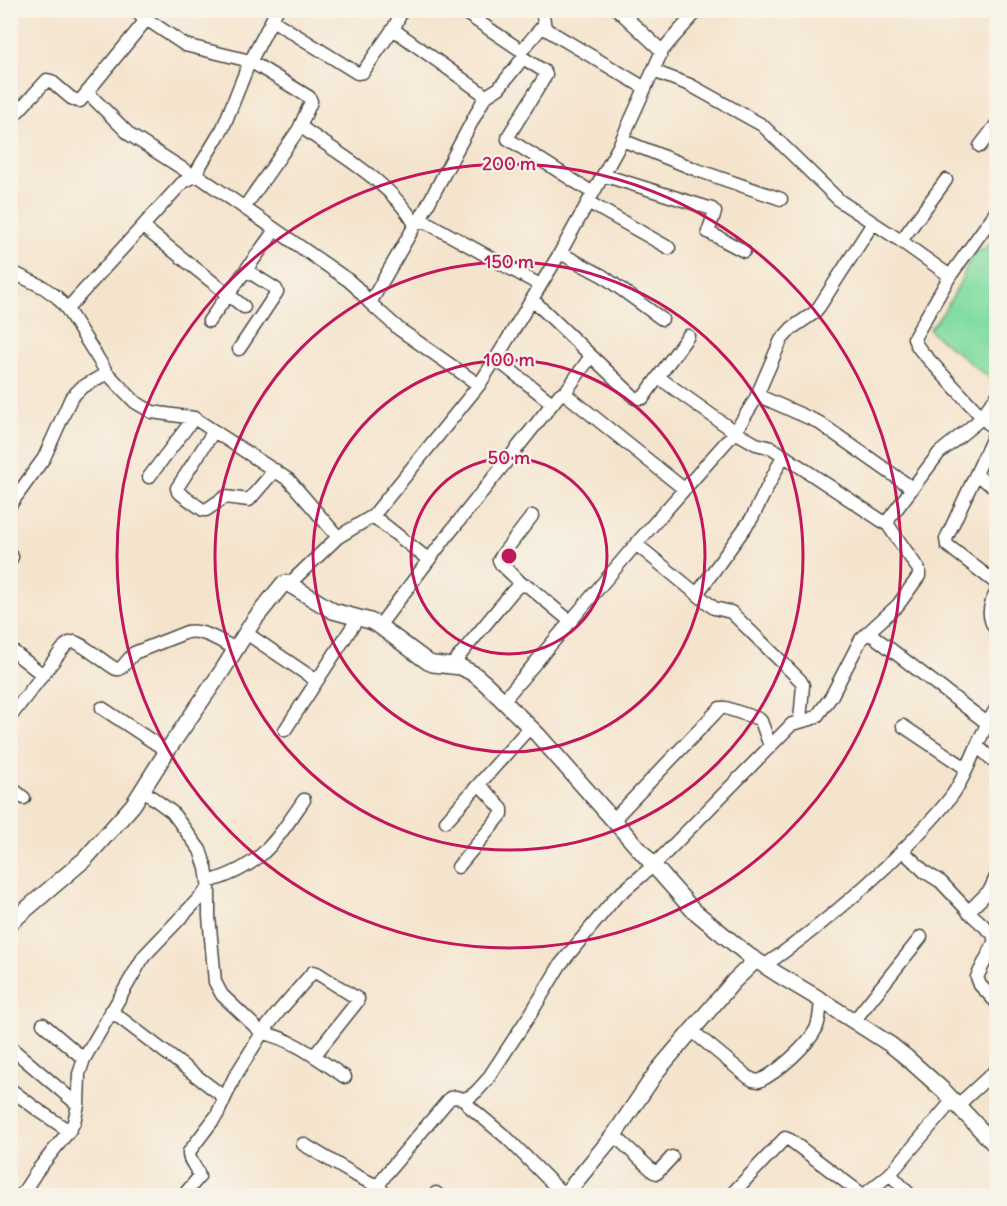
<svg xmlns="http://www.w3.org/2000/svg" width="1007" height="1206" font-family="Delius,sans-serif">
	<style>
		.green { fill: #83dda3; stroke: #578467; stroke-width: 1.5 }
		.lines { fill: none; stroke-linecap: round; stroke-linejoin: round }
		.minor-casing { stroke: #494743; stroke-width: 15 }
		.tertiary-casing { stroke: #494743; stroke-width: 18 }
		.minor { stroke: #fff; stroke-width: 12 }
		.tertiary { stroke: #fff; stroke-width: 15 }
		.ring { fill: none; stroke: #c2185b; stroke-width: 3 }
		.centre { fill: #c2185b; stroke: #f7f3e8; stroke-width: 3 }
		.ring-label { font-size: 18px; text-anchor: middle; font-weight: bold; fill: #c2185b; stroke: #f7f3e8; stroke-width: 4.5; stroke-linejoin: round; paint-order: stroke }
	</style>
	<rect width="100%" height="100%" fill="#f7f3e8"/>
	<filter id="ink" filterUnits="userSpaceOnUse"><feTurbulence type="fractalNoise" baseFrequency=".0167" numOctaves="2"/><feDisplacementMap in="SourceGraphic" scale="12" xChannelSelector="R" yChannelSelector="G"/><feConvolveMatrix kernelMatrix="1 2 1 2 8 2 1 2 1" color-interpolation-filters="sRGB"/></filter>
	<filter id="wash" filterUnits="userSpaceOnUse"><feTurbulence type="fractalNoise" baseFrequency=".008" numOctaves="4" result="noise"/><feDisplacementMap in="SourceGraphic" scale="24" xChannelSelector="R" yChannelSelector="G"/><feGaussianBlur stdDeviation="1.35" result="paint"/><feColorMatrix in="noise" values="0 0 0 0 0 0 0 0 0 0 0 0 0 0 0 0 0 1.4 0 .05"/><feComposite in="paint" operator="in"/></filter>
	<g filter="url(#wash)">
		<rect width="100%" height="100%" fill="#f5e4cd"/>
		<!-- green -->
		<path class="green" d="M996 237V383L930 331V328C948 310 963 279 971 255L984 249Z"/>
	</g>
	<g filter="url(#ink)">
		<g class="lines">
			<!-- minor casing -->
			<g class="minor-casing">
				<path id="minor" d="M133 10 185 45 250 61 309 97 311 101 310 104 299 129
					M277 10 247 68 223 128 197 171V175L348 280 356 287 370 303 399 329 479 385
					M461 10 519 49 524 48 541 28H544L645 88
					M542 10 545 28
					M618 10 662 51
					M272 20 357 73 363 72 395 26 402 10
					M393 29 486 96
					M653 71 690 85 762 125 840 201 901 241 950 276
					M87 92 130 135 194 176
					M10 120 47 80 51 81 71 98 78 101H80L146 20
					M622 140 697 170 781 199
					M980 146 996 125
					M603 175 712 209 715 212 708 232 744 251
					M588 202 669 248
					M244 208 299 129H304C343 157 390 182 415 224L414 227 370 303
					M996 212 950 276 914 338 916 344 921 351 981 416 995 430V433L946 539 947 545 996 583
					M414 223 426 222 540 285
					M418 223 485 97 499 88 523 58 544 71 546 75 509 135 508 139 593 193
					M143 227 244 307
					M901 241 946 180
					M560 253 603 276 662 319
					M10 271 43 287 57 297 67 309 107 373 135 402 152 412 194 418 289 480 338 537
					M532 299 635 398H643L688 336
					M67 309 182 183 197 175
					M209 321 275 230
					M239 349 277 292 276 289 246 270
					M496 359 552 403
					M658 377 735 432 756 444 772 448 888 525
					M564 394 591 356
					M757 395 818 422 912 488
					M214 431 177 488 178 492 203 510H206L225 497 249 500 275 470
					M976 475 996 488
					M149 477 194 418
					M10 505 44 458 71 398 81 388 107 373
					M373 516 429 560
					M636 544 714 608 731 612 800 680 803 685 800 721
					M10 554 12 557 10 561
					M289 584 338 537 373 516 479 385 500 352 560 253 618 148 662 51 672 39 698 10
					M522 584 501 564 499 560 505 551 532 516
					M996 593C989 605 987 618 996 630
					M697 594 752 518 783 456
					M379 626 447 536 560 394H564L568 396 684 489
					M868 632 987 723
					M246 633 317 681
					M10 649 43 675
					M451 666 513 591 519 585 528 586 571 622
					M503 701 636 544 735 432 755 400 781 340 792 328 814 313 819 307 873 223
					M102 708 167 751
					M10 717 65 646C68 644 69 642 74 642 82 643 106 664 116 669H119L123 666 134 653 187 632C204 629 221 642 236 649
					M903 726 967 769
					M285 730 358 618
					M977 746 996 763
					M10 787 24 798
					M142 790 172 812 200 850 206 868 209 888V916L215 982 222 995 262 1033 234 1078 217 1115 189 1152C188 1162 198 1167 199 1177L183 1196
					M613 820 720 708H726L759 719 761 721 770 746
					M446 821 530 727
					M902 850 925 872 941 882 972 915 994 935V943L977 977 980 985 996 1002
					M458 867 502 814V809L479 784
					M208 882C261 867 274 843 304 800
					M968 912 990 890 996 877
					M764 966C813 932 859 894 901 852 919 833 938 815 953 794 971 768 978 735 996 709
					M111 1011 224 1097
					M854 1021 921 937
					M43 1024 84 1059
					M691 1030 748 1077 753 1080 759 1081C777 1073 807 1046 816 1029 820 1020 820 1009 821 1000
					M10 1047 78 1105
					M314 1056 357 1002 358 999 317 973 313 972 280 1010 262 1033C292 1038 320 1060 345 1077
					M10 1089 38 1110 69 1131
					M464 1099 470 1107 507 1138 564 1195
					M958 1105 996 1070
					M614 1135 654 1172 657 1173 672 1157
					M303 1144 355 1175 377 1186 388 1196
					M890 1174 911 1196
					M436 1193 439 1196
					M21 1196 37 1171 69 1131 74 1122 78 1105 79 1074 84 1059 144 956 209 888
					M372 1196 386 1174 450 1098 456 1097 464 1099 471 1096 477 1091 487 1080 533 1010 560 965 615 898 653 866 792 724 811 719 817 716 831 697 861 639 898 605 919 576V570L888 525 889 519 939 453 977 422 996 397
					M730 1196 785 1138 790 1140 863 1195
					M863 1196 890 1174 953 1100"/>
			</g>
			<!-- tertiary casing -->
			<g class="tertiary-casing">
				<path id="tertiary" d="M10 923 85 859 133 805 167 751 222 671 254 620 283 584 287 583 333 611 370 621 378 625 428 662 433 664 461 667 474 674 486 684 538 735 693 910 748 955 779 975 821 1000 891 1045 906 1057 944 1091 996 1146
					M564 1196 614 1135 658 1070 734 981 756 960"/>
			</g>
			<!-- minor -->
			<use href="#minor" class="minor"/>
			<!-- tertiary -->
			<use href="#tertiary" class="tertiary"/>
		</g>
	</g>
	<!-- distance rings -->
	<g class="ring">
		<circle cx="509" cy="556" r="98"/>
		<circle cx="509" cy="556" r="196"/>
		<circle cx="509" cy="556" r="294"/>
		<circle cx="509" cy="556" r="392"/>
	</g>
	<circle cx="509" cy="556" r="9" class="centre"/>
	<g class="ring-label">
		<text x="509" y="170">200 m</text>
		<text x="509" y="268">150 m</text>
		<text x="509" y="366">100 m</text>
		<text x="509" y="464">50 m</text>
	</g>
	<!-- margin -->
	<rect width="1007" height="1206" fill="none" stroke="#f7f3e8" stroke-width="36"/>
</svg>
